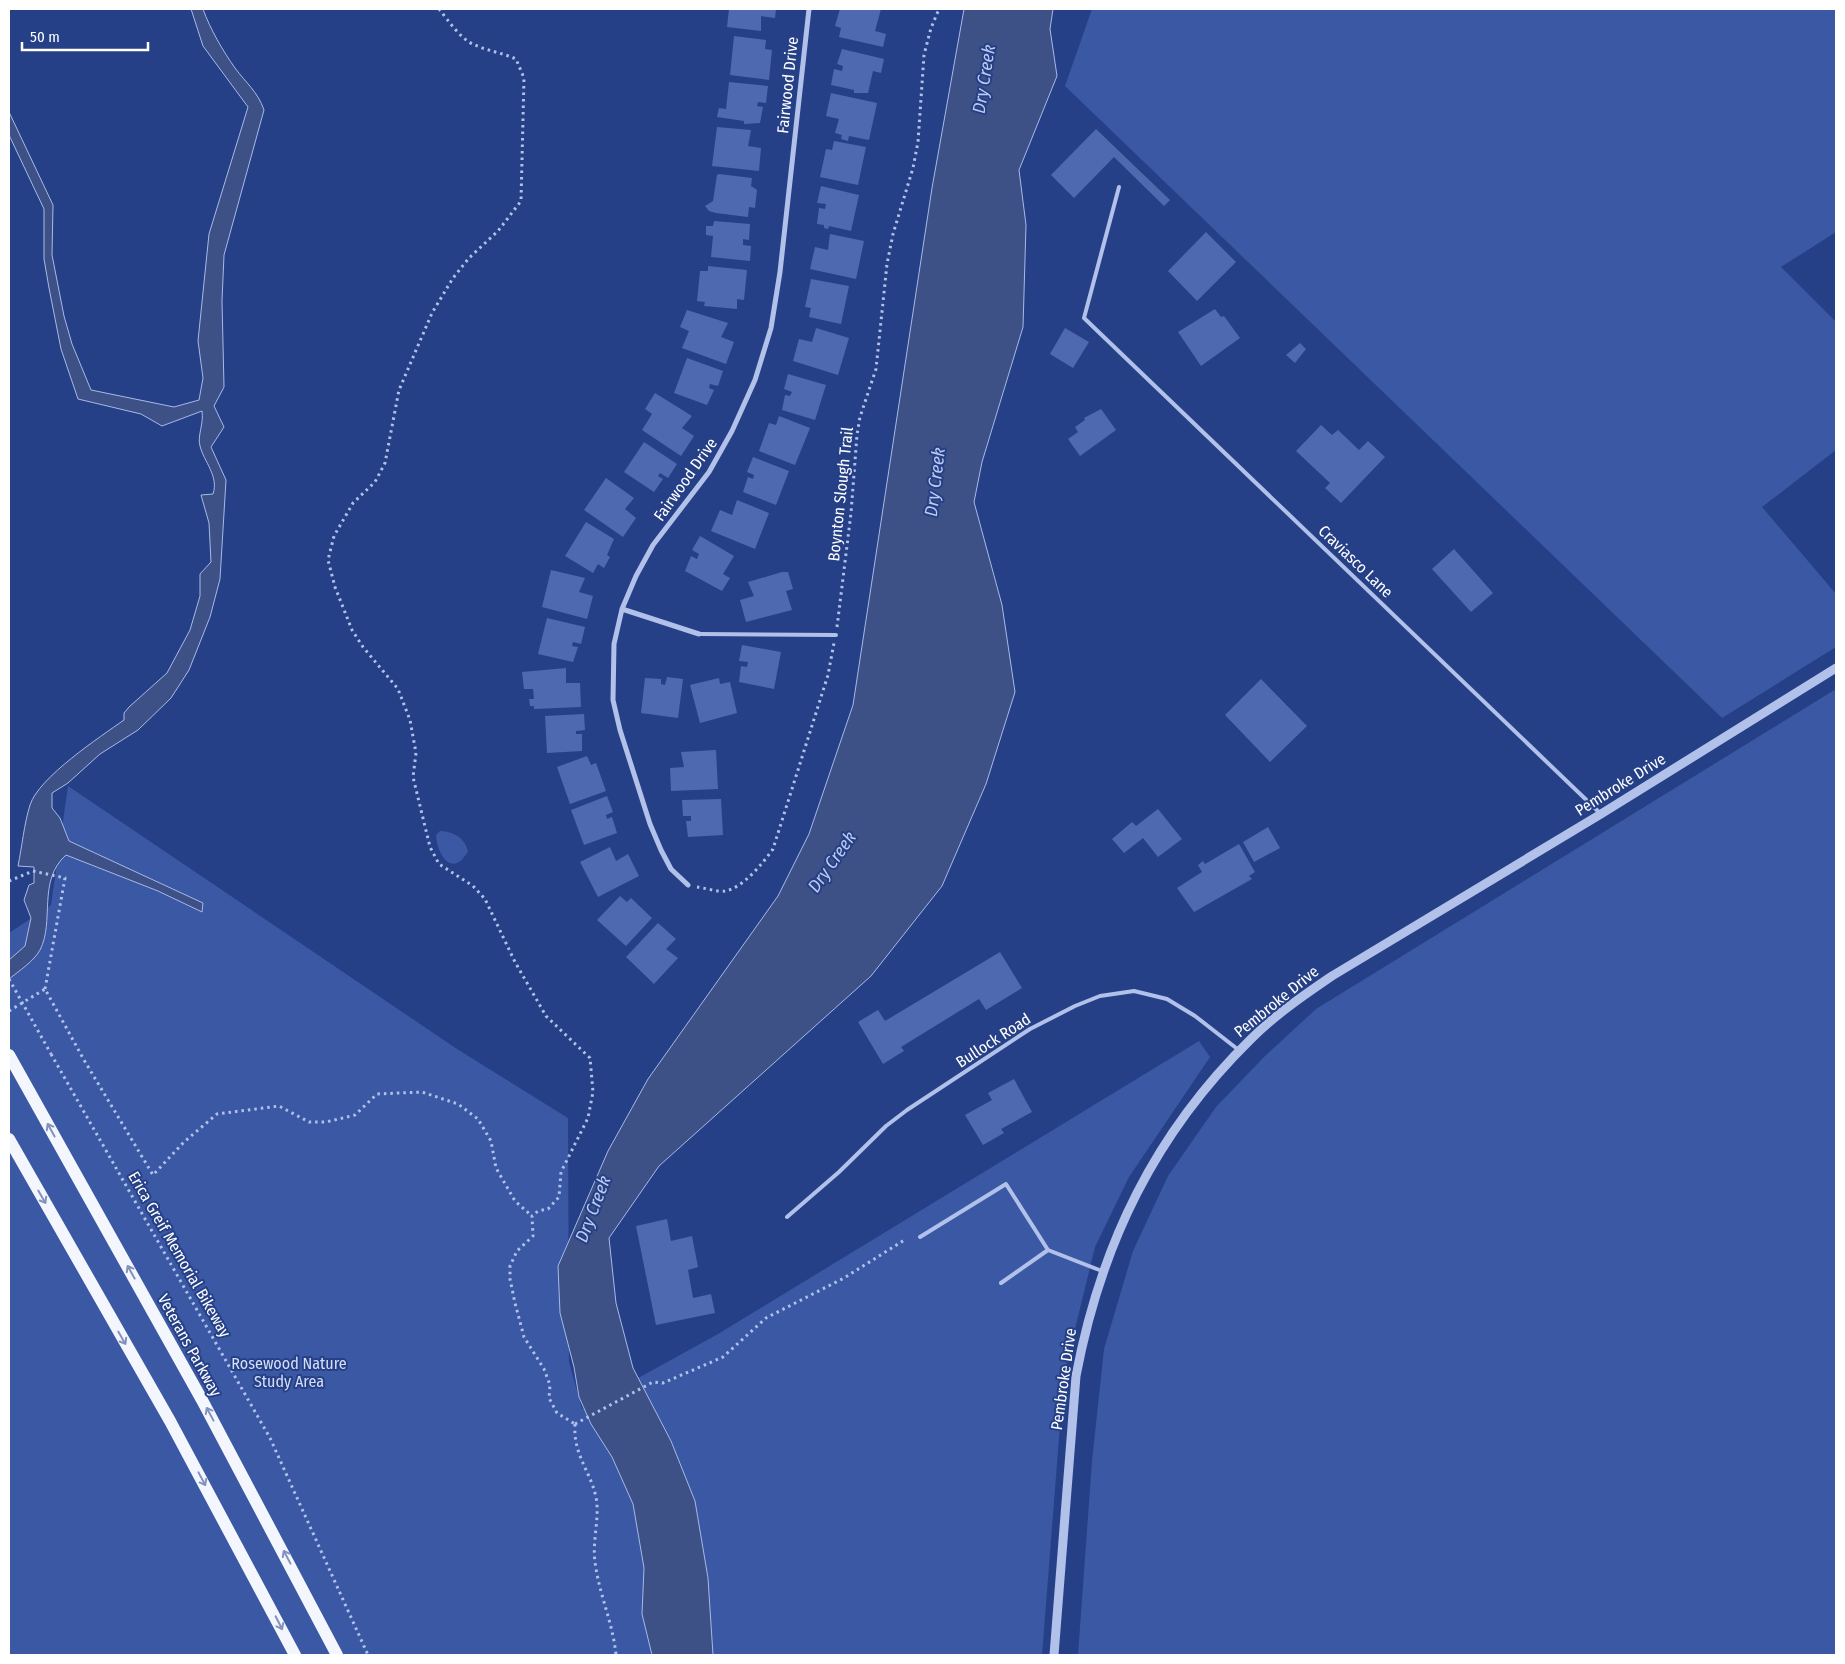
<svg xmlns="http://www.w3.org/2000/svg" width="1845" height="1664" font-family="'Fira Sans Condensed',sans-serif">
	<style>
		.green { fill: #3a58a4 }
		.water { fill: #3e5186; stroke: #a6bae9 }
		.building { fill: #4e69af }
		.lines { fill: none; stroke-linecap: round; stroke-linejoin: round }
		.path { stroke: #b1c1e9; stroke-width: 3; stroke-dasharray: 2.5 4; stroke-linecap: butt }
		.service { stroke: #b1c1e9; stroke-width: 4 }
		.minor { stroke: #b1c1e9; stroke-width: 5 }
		.tertiary { stroke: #b1c1e9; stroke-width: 9 }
		.primary { stroke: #f4f6fe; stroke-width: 12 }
		.path-bridge { stroke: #b1c1e9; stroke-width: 3; stroke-dasharray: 2.5 4; stroke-linecap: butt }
		.oneway { stroke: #8392bd }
		.labels { text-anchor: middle; stroke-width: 4; stroke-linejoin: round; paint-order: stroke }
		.street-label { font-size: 16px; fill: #fff; stroke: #264087 }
		.park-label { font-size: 16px; fill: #d5dff7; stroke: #264087 }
		.water-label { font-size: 18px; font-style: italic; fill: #bdccf0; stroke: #264087 }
	</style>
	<rect width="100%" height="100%" fill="#264087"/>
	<!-- green -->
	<path class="green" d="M1092 9H1836V232L1781 267 1836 322V450L1762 507 1836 594V647L1722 718 1065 86Z
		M1836 689V1655H1078L1092 1461 1104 1349 1133 1251 1168 1176 1216 1107 1264 1057 1316 1009Z
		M68 786 457 1049 568 1118 569 1362 582 1409 718 1334 1199 1041 1210 1057 1129 1177 1095 1247 1064 1374 1042 1655H9V933L51 905Z
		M440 831C454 832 464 837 468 851 453 879 437 855 436 835Z"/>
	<!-- water -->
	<path class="water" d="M191 9H203C210 29 223 51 235 68 246 83 258 92 264 110L224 255 222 301 224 387 214 406 224 427 211 447 226 480 220 579 210 617 189 670 171 698 138 730 100 754 68 783 52 793V808L60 818 69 841 203 903 202 912 158 891 66 855C37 881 55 921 40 950 34 961 19 971 9 979V960L25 946 31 918 24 900 29 885 34 883V867L18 866C22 847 24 824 30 805 39 777 100 737 124 720V713L129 707 167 673 190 630 200 596V574L211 562 209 523 201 495 213 494C219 476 204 462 200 446 197 436 204 424 202 411L162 426 141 414 78 399 61 349 49 288 44 259V209L9 135V112L53 205 52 255 64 316 72 344 91 390 174 407 199 400 203 378 198 341 209 234 248 107 203 46Z
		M964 9H1053L1050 29 1057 76 1019 170 1026 225 1023 327 982 462 974 502 1002 605 1015 692 986 784 942 886 871 976 659 1166 609 1238 616 1303 633 1368 671 1441 695 1501 708 1578 713 1655H652L642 1614 644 1568 633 1504 612 1457 591 1424 579 1397 574 1367 560 1313 558 1266 608 1151 648 1079 778 896 809 834 853 705 932 188Z"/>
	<!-- building -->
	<path class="building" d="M729 9H776L775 18 761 16V31L727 27Z
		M840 9H881L875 31 886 34 883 47 839 37 841 28 835 26Z
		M734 36 766 40 765 49 772 50 769 80 730 75Z
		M842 49 884 59 881 73 873 71 868 93H854V90L831 85 834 69 842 71 843 66 837 64Z
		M729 82 768 86 766 103 758 102 757 106 763 107 760 123 744 124V121L717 117 719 108 726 109Z
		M831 93 877 103 869 140 849 136 848 141 841 139 842 135 835 133 839 119 826 116Z
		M717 127 751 130 748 146 761 148 759 171 712 166Z
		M1096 129 1170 200 1164 206 1114 157 1074 198 1051 175Z
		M834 141 866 147 858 185 820 177 826 149 832 150Z
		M719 174 752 178 751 186 757 190 755 208 749 207 748 217 716 213 709 211 705 206 713 201 717 175Z
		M821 186 859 195 851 231 829 226 828 229 824 228V225L817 224 819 208 825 209 826 204 817 203Z
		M714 221 750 224 749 240 743 239V245L751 246 750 261 711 257 713 236 706 235V226H713Z
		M1206 232 1236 262 1197 301 1168 271Z
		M830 234 864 241 856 279 810 269 815 247 828 250Z
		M708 266 747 270 744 300 737 299V309L704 306 705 302 697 301 700 271H708Z
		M811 279 849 286 841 324 809 317 811 308 805 307Z
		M1215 309 1221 317 1224 316 1240 338 1201 366 1178 332Z
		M687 310 728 323 721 337 734 342 726 364 682 348 689 331 680 327Z
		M816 328 849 338 838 375 793 361 799 339 812 342Z
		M1065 328 1089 342 1073 368 1050 354Z
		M1300 343 1306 349 1295 363 1286 355Z
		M687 358 723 371 718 386 710 384 709 388 714 390 707 405 674 393Z
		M788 374 826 385 815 420 782 410 785 395 790 396 792 392 784 389Z
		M655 393 692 416 682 428 694 436 681 456 642 430 652 414 645 409Z
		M1101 409 1116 430 1080 456 1068 439 1078 432 1075 427 1085 420 1084 418Z
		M779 416 810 428 795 465 759 451 769 423 776 425Z
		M1321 425 1332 435 1338 430 1359 450 1368 441 1385 457 1341 503 1325 488 1330 483 1296 451Z
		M644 442 677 464 668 478 660 473 658 476 663 479 654 492 624 472Z
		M753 457 789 471 776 505 743 492 748 477 753 479 754 475 747 472Z
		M606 478 634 498 625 509 636 518 623 537 584 510Z
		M737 500 769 513 755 549 711 531 720 510 732 515Z
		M586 522 614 539 607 555 610 557 604 568 598 564 593 573 565 556Z
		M700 536 734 556 723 574 730 578 722 591 685 571 691 556 697 559 699 554 692 550Z
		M1454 549 1493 593 1471 612 1432 569Z
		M551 570 585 578 579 592 593 596 587 619 542 607Z
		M782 572H788L793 589 786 591 792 610 746 622 740 600 754 596 748 582Z
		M547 618 585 627 581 644 573 642 572 646 578 647 573 662 538 654Z
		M742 645 781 652 774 689 739 682 741 666 747 667 748 662 739 661Z
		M566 668V683H580L581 707 534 709V706H530L529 699H534L533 689H524L522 672Z
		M667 677 683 679 678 718 641 713 645 678 661 679V684L665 685Z
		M719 678 720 684 730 682 737 713 700 723 690 685Z
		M1261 679 1307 726 1270 762 1225 715Z
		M584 714 585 730 576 731V734H582V751L547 753 545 716Z
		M716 750 718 789 671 791 670 768 684 767 681 752Z
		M587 756 591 765 596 763 606 791 570 804 557 767Z
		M607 796 613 812 606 815 607 819 612 817 617 833 584 845 571 810Z
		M721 799 723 835 688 837 686 821H691V816H683L682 800Z
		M1158 809 1182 839 1158 857 1143 838 1124 853 1112 839 1132 822 1136 826Z
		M1268 827 1280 848 1254 862 1243 842Z
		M1239 844 1255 872 1249 876 1252 879 1194 912 1177 888 1202 872 1198 865 1203 861 1205 864Z
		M610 847 616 861 628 854 639 876 598 897 580 862Z
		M620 896 627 902 631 898 652 918 626 946 597 920Z
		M658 923 676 939 666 949 678 958 654 984 626 957Z
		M1000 952 1022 988 986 1010 979 999 901 1047 904 1051 883 1064 858 1022 878 1010 885 1021Z
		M1014 1079 1032 1112 1001 1129 1004 1133 983 1145 965 1115 992 1100 988 1093Z
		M667 1219 671 1241 692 1236 698 1267 688 1270 693 1298 711 1294 715 1313 656 1325 636 1226Z"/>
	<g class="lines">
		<!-- path -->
		<path class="path" d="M439 9C448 20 461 40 475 45 488 51 503 53 516 59L524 78 521 201 498 231 469 258 453 278 432 313 399 390 385 463 375 482 353 503 334 536 328 560 335 587 352 630 363 647 398 689 410 720 416 753 413 777 430 847 439 864 473 886 485 899 515 962 546 1016 590 1058 593 1092 588 1118 561 1172 559 1197 548 1209 538 1211 532 1216 533 1236 517 1251 510 1266V1279L515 1303 524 1337 544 1369 550 1385 549 1398 557 1413 575 1424
			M837 627 851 513 857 435 860 417 876 369 887 264 893 234 913 168 918 142 924 55 931 28 939 9
			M9 881 33 871 65 878 45 989
			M697 887C705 888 717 892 725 891 743 888 763 863 773 849L828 675 834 643
			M9 1011 45 989 84 1060 153 1175 184 1142 217 1114 279 1106 309 1122H326L355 1115 377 1094 422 1092 458 1104 478 1119 491 1141 496 1168 515 1201 532 1216
			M51 1054 270 1438 368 1655
			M575 1424 653 1382 663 1383 723 1357 766 1318 844 1278 906 1239
			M575 1424C573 1455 590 1470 596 1497 600 1518 592 1541 595 1562 599 1594 613 1623 616 1655"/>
		<!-- service -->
		<path class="service" d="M1119 187 1084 318 1601 814
			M699 634 836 635
			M787 1217 839 1172 886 1126 907 1110 1030 1029 1075 1006 1100 996 1134 991 1167 999 1195 1016 1240 1051
			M920 1237 1006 1184 1048 1250 1102 1271
			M1001 1283 1048 1250"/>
		<!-- minor -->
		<path class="minor" d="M622 609 699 634
			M688 885 671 869 661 850 650 824 620 730 613 700 614 644 622 609 636 576 653 545 709 472 732 431 755 380 771 328 780 272 809 9"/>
		<!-- tertiary -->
		<path class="tertiary" d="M1054 1655 1076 1376C1101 1244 1155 1133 1251 1039 1275 1015 1304 995 1332 976L1601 814 1836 668"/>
		<!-- primary -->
		<path class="primary" d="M9 1055 202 1400 337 1655
			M9 1139 170 1421 295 1655"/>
		<!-- path-bridge -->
		<path class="path-bridge" d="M9 979 51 1054"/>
	</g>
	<!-- one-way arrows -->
	<defs><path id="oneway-shaft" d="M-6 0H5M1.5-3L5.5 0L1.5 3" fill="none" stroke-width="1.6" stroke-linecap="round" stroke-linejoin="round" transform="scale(1.25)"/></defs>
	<g class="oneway">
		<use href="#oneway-shaft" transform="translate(51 1130) rotate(-119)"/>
		<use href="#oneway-shaft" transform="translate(42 1197) rotate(60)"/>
		<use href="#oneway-shaft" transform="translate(131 1272) rotate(-119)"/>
		<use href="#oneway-shaft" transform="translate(122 1338) rotate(60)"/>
		<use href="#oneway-shaft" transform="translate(210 1414) rotate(-118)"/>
		<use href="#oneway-shaft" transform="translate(202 1479) rotate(62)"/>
		<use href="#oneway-shaft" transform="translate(287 1557) rotate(-118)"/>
		<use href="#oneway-shaft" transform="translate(279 1623) rotate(63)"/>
	</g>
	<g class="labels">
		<!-- street labels -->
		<g class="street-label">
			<text transform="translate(787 85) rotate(-84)" y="6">Fairwood Drive</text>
			<text transform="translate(685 479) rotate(-55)" y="6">Fairwood Drive</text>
			<text transform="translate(840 494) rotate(-84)" y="6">Boynton Slough Trail</text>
			<text transform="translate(1356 561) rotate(44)" y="6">Craviasco Lane</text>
			<text transform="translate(1620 784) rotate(-32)" y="6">Pembroke Drive</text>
			<text transform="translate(1276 1001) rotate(-39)" y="6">Pembroke Drive</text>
			<text transform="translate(993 1040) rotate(-33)" y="6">Bullock Road</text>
			<text transform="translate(180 1254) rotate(60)" y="6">Erica Greif Memorial Bikeway</text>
			<text transform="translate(190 1345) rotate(61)" y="6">Veterans Parkway</text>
			<text transform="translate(1063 1379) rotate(-82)" y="6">Pembroke Drive</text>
		</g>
		<!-- park labels -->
		<g class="park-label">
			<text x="289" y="1369">Rosewood Nature<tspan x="289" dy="18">Study Area</tspan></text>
		</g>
		<!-- water labels -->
		<g class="water-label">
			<text transform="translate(984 79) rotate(-81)" y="6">Dry Creek</text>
			<text transform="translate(935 482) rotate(-83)" y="6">Dry Creek</text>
			<text transform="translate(832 862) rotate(-55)" y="6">Dry Creek</text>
			<text transform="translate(593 1209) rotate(-69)" y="6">Dry Creek</text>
		</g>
	</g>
	<!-- border -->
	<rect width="1845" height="1664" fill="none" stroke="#ffffff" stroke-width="20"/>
	<!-- scale -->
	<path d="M22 42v8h126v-8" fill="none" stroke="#ffffff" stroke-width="2.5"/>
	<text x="30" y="42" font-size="15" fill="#ffffff" stroke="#264087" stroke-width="4" paint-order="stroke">50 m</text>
</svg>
